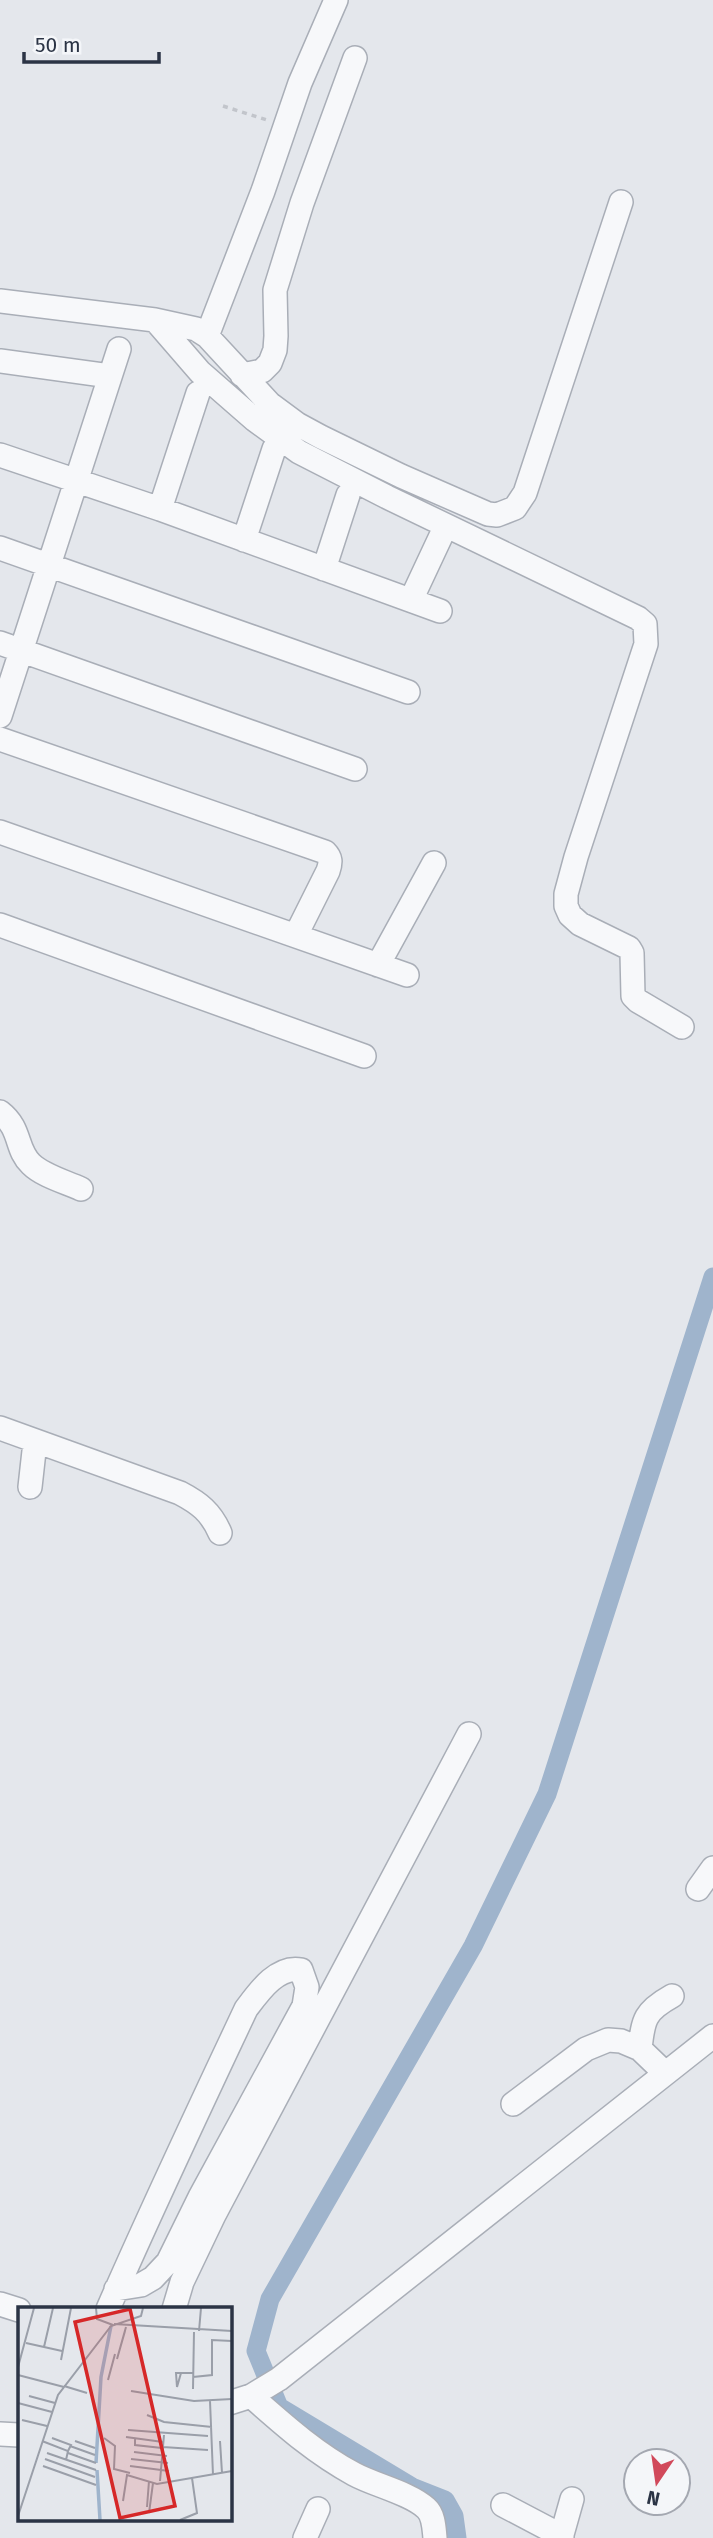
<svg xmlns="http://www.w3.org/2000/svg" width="713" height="2538" font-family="'Fira Sans',sans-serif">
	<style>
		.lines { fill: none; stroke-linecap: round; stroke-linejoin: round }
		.canal { stroke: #9fb4cc; stroke-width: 19 }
		.minor-casing { stroke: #a9aeb7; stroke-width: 26 }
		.path { stroke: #c2c5cb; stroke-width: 3.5; stroke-dasharray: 5 5; stroke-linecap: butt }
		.minor { stroke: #f7f8fa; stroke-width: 23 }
		.inset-river { fill: none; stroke: #9fb4cc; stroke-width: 3.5 }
		.inset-road { fill: none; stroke: #9a9fa9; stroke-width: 2 }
		.view { fill: #d62828; fill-opacity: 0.15; stroke: #d62828; stroke-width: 3.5 }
		.inset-edge { fill: none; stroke: #2b3445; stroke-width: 3.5 }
	</style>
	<rect width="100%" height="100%" fill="#e4e7ec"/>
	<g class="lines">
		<!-- canal -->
		<path class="canal" d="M457 2538 454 2516 445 2500 412 2487 279 2407 256 2351 270 2299 473 1946 547 1794 713 1277"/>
		<!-- minor casing -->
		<g class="minor-casing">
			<path id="minor" d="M0 301 155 320 196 329 207 336 270 404 297 424 321 437 401 476 488 514 497 515 515 508 525 493 621 202
				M155 320 200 372 255 420 299 452 387 497 638 618 645 624 646 644 576 857 566 894V906L570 915 580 924 629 948 632 953 633 996 638 1001 682 1027
				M207 336 263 191 300 83 336 0
				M0 361 110 376
				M242 375 262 371 270 363 275 350 276 336 275 290 302 203 355 58
				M0 455 160 509 440 611
				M160 509 198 393
				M244 540 274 449
				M0 548 408 692
				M324 569 348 495
				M411 600 441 536
				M0 643 355 769
				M0 716 119 349
				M0 739 325 852C331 858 331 862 328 871L296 935
				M0 832 407 975
				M0 925 364 1056
				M378 965 434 863
				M0 1112C22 1129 15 1149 31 1164 43 1176 66 1182 81 1189
				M0 1428 180 1493C199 1503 211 1512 220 1533
				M30 1487 35 1442
				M698 1889 713 1868
				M640 2049C643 2019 645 2011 672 1996
				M513 2104 586 2049 608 2040 621 2041 640 2049 665 2073
				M0 2304 19 2310
				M108 2309C152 2208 199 2109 246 2009 258 1993 277 1965 301 1970L307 1987 304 2006 200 2197 168 2262 153 2278 141 2285 116 2289
				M174 2309 182 2282 214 2215 469 1734
				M251 2396C284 2425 315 2453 354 2474 374 2485 410 2493 426 2508 434 2515 434 2528 435 2538
				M229 2403 251 2396 279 2379 713 2036
				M0 2434 19 2435
				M503 2505 562 2536
				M305 2538 318 2509
				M561 2538 572 2499"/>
		</g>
		<!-- path -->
		<path class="path" d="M223 106 267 120"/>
		<!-- minor -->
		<use href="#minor" class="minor"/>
	</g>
	<!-- overview -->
	<g transform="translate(18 2307)">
		<rect width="214" height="214" fill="#e4e7ec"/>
		<path class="inset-river" d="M78 156 83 70 93 19M79 163 82 213"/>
		<path class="inset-road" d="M78 1 79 12 95 18M96 17 214 24M107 24 99 52 108 20M181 24 183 1M8 36 44 44M26 40 35 1M43 53 53 1M0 60 16 1M163 66 159 80 158 66H175M0 68 46 80M175 70 194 68V33L214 34M90 73 97 47M46 79 69 86M175 82 176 25M113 84 176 94 214 92M11 89 37 96M192 94 195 168M0 96 34 105M129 108 146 115 194 120M4 113 29 119M110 123 190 129M108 130 145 135M34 131 53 138 50 144M86 131 97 139 96 162 112 166M117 132V138L144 141M24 134 50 144 48 153M57 134 77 141M202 134 204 166M52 139 77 148M145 140 190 143M116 145 149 149M29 146 78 163M50 146 78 156M27 152 77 170M113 152 150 156M25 159 78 178M112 159 151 164M142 174 146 128M105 194 109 168 139 177 214 164M129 200 131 174M131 206 135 176M0 209 40 88 93 19 123 9 125 1M162 213 179 206 174 171"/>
		<path class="view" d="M112 2 157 199 102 211 57 15Z"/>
		<rect width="214" height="214" class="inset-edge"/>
	</g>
	<!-- north arrow -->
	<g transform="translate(657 2482) rotate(193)"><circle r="33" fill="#f4f6f9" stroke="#a4a8b1" stroke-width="2"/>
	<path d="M0-5L12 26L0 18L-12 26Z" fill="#d1495b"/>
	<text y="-10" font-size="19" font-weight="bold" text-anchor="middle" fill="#2b3445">N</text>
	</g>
	<!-- scale -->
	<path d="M24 52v10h135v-10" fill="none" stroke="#2b3445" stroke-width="3.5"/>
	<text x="35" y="52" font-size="21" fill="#2b3445" stroke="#f4f6f9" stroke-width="5" paint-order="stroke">50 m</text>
</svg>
